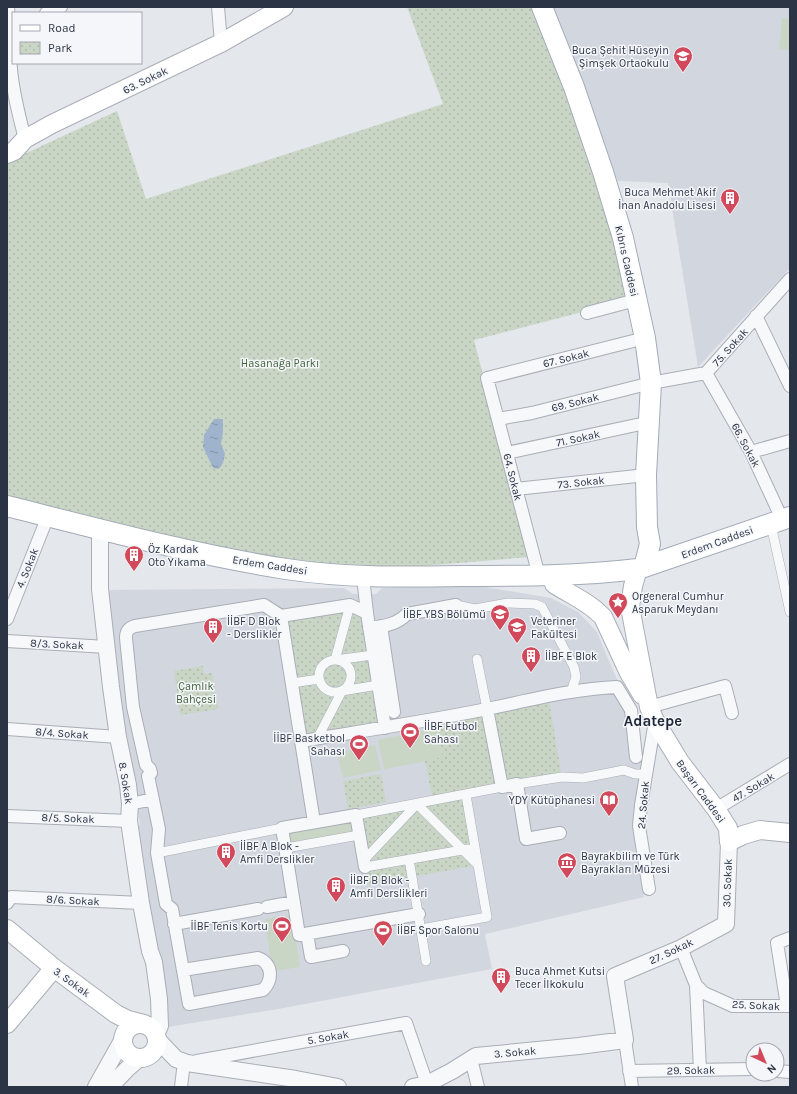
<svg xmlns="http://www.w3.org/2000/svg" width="797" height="1094" font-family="Karla,sans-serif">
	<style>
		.built { fill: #d2d6de }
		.grass { fill: #c9d6c5 }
		.park { fill: url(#park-dots) }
		.water { fill: url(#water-ripples) }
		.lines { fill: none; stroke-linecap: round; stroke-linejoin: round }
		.pedestrian-casing { stroke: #a9aeb7; stroke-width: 10 }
		.minor-casing { stroke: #a9aeb7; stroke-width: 14 }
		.tertiary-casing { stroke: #a9aeb7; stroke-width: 18 }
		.secondary-casing { stroke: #a9aeb7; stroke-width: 20 }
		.primary-casing { stroke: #a3abb8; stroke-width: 22 }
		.pedestrian { stroke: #f7f8fa; stroke-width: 9 }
		.minor { stroke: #f7f8fa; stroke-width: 12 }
		.tertiary { stroke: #f7f8fa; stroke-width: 16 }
		.secondary { stroke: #fff; stroke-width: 18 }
		.primary { stroke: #fff; stroke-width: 20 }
		.labels { text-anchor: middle; stroke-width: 3; stroke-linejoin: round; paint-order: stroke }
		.poi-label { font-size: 11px; fill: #2b3445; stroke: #f4f6f9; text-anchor: start }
		.street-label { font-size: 11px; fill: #2b3445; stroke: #f4f6f9 }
		.park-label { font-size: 11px; fill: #3f6138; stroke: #f4f6f9 }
		.district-label { font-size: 15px; font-weight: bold; fill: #1d2536; stroke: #f4f6f9 }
	</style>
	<defs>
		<pattern id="park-dots" width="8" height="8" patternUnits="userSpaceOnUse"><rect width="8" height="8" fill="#c9d6c5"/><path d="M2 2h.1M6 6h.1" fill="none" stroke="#adb8ab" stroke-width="1.8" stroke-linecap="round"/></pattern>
		<pattern id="water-ripples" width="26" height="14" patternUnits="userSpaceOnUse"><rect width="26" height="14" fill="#9fb4cc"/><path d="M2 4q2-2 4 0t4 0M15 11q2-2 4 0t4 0" fill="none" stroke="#8293a7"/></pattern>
	</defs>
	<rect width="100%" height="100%" fill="#e4e7ec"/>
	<!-- built -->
	<path class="built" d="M553 7H790V268L698 367 668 183 618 181 612 169 552 10Z
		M467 584 551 598 578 612 597 632 614 673 637 716 643 768 633 828 644 897 485 934 492 969 278 1009 168 1027 149 924 138 830 140 824 133 779 122 736 104 590 344 588 353 594H376L382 588Z"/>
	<!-- grass -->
	<path class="grass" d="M782 18 790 19V50L779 49Z
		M437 728 443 758 384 769 378 740Z
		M375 745 381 770 343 778 337 753Z
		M356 815 359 835 286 848 282 828Z
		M292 915 300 967 272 971 265 919Z"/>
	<!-- park -->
	<path class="park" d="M407 7H537L567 81 632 299 474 340 530 557 362 571 208 549 7 497V162L117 111 146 199 443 104Z
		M350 605 367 613 385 728 302 741 281 616Z
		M203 666 204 674 212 673 218 709 180 715 174 671Z
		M548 696 562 777 466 795 478 865 368 885 356 815 433 801 425 761 443 757 435 719Z
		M381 774 386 802 348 809 343 781Z"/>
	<!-- water -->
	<path class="water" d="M214 419H223V432L221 444 225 454 223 463 219 469 213 468 203 447 204 435Z"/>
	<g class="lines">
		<!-- pedestrian casing -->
		<g class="pedestrian-casing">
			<path id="pedestrian" d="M773 522V534L790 612
				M350 605 335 660 373 655
				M456 605 475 609 508 603 535 604 542 607 574 667 576 677 571 692
				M477 659 487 709
				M319 676a16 16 0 1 1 32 0a16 16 0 1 1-32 0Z
				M292 683 319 679
				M317 739 342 691 378 685
				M517 784 562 777 583 778 624 770 635 774H646
				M356 815 502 787
				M286 848 359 835
				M157 853 282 828
				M409 859 426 961
				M364 860 417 804 478 865
				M365 867 468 849
				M421 929 487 917 466 795"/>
		</g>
		<!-- minor casing -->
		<g class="minor-casing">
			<path id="minor" d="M8 7C10 28 9 49 11 69 13 93 19 116 25 139
				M218 7 221 43
				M46 13 61 7
				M587 313 636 300
				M756 316 790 386
				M706 373 751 452 782 519
				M498 419 532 413 651 383 706 373 790 279
				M751 452 790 441
				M507 453 650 422
				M516 489 646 475
				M539 576 487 378 645 338
				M363 577 367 613 385 728
				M281 616 314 822
				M7 619 48 516
				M381 626 394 712
				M369 628C384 626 396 625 407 614L456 605
				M7 641 107 647
				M649 707 725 686 732 713
				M487 709 502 787 517 784 526 839 560 833
				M7 729 118 737
				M302 741C362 731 422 722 482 710 527 701 571 689 617 687L631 710 636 757
				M130 804 153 799
				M716 809 790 764
				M7 816 129 821
				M365 867 356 815 282 828 299 935 419 914
				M649 889 639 826 641 805 655 721
				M7 903 11 897 141 903
				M267 907 294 902
				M174 924 258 909
				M307 934 311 957 343 951
				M681 948 696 985 704 993 713 997 733 1006H790
				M183 970 258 958C273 964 273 980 263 990L189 1004 172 909 166 904 157 853 159 829 148 776 151 773 150 769 146 765 133 707 126 638C126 631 128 628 135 626L264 605 281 616 350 605 367 613
				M696 985 700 1070
				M787 1006 777 943 790 938
				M625 1040 632 1087
				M471 1059 478 1087
				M197 1061 406 1023 427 1084
				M629 1071 753 1069
				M777 1071 790 1072
				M181 1087 184 1062"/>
		</g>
		<!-- tertiary casing -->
		<g class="tertiary-casing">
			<path id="tertiary" d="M100 530V589L111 687 118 737 128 785 130 804 129 821 141 903 150 951 154 962 159 999 160 1026 156 1034
				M157 1039 176 1059 187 1063 296 1079 338 1087
				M96 1087 123 1039
				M110 1087 127 1069 140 1058
				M413 1087 427 1084 452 1071 476 1056 579 1046 625 1040 615 976 681 948 726 924 729 842"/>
		</g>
		<!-- secondary casing -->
		<g class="secondary-casing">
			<path id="secondary" d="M7 154 14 151 25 139 52 124 221 43 284 7
				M638 569 633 586 630 607 649 707 655 721 680 762 716 809 728 828 729 842 743 835 760 830 790 833
				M554 584C571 595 589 602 603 617L629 673 642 695
				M7 929 54 968 116 1014 128 1020 144 1024
				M123 1041a17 17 0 1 1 34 0a17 17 0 1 1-34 0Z
				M7 1024 54 968"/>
		</g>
		<!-- primary casing -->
		<g class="primary-casing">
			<path id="primary" d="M542 7 574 87 603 172 623 238 645 338 651 383 646 475 647 527 650 544 644 567
				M7 506C99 529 191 554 286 569 345 578 402 577 462 576 521 576 580 576 638 569L790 517"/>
		</g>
		<!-- pedestrian -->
		<use href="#pedestrian" class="pedestrian"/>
		<!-- minor -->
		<use href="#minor" class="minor"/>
		<!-- tertiary -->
		<use href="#tertiary" class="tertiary"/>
		<!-- secondary -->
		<use href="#secondary" class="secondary"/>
		<!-- primary -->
		<use href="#primary" class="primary"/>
	</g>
	<!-- icons -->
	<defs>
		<g id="school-pin" transform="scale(1)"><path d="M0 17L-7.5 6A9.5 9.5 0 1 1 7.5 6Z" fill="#d1495b" stroke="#f4f6f9"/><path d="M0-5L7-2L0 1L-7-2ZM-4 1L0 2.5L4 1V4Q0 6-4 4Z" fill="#fff"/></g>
		<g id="building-pin" transform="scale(1)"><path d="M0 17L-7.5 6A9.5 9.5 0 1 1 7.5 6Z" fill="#d1495b" stroke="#f4f6f9"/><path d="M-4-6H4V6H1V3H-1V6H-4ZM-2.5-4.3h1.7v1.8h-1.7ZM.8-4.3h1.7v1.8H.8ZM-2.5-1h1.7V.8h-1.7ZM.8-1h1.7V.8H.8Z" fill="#fff"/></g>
		<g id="sight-pin" transform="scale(1)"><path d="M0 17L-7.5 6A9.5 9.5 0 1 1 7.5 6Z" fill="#d1495b" stroke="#f4f6f9"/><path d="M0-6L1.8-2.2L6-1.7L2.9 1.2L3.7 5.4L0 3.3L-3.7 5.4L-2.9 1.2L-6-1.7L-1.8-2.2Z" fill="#fff"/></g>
		<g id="university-pin" transform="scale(1)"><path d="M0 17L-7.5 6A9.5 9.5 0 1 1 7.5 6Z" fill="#d1495b" stroke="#f4f6f9"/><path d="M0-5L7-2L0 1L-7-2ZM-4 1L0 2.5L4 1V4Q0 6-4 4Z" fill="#fff"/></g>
		<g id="stadium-pin" transform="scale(1)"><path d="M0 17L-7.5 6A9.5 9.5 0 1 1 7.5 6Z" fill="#d1495b" stroke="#f4f6f9"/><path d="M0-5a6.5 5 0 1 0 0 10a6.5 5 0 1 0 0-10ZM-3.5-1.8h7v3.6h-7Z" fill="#fff"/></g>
		<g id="library-pin" transform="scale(1)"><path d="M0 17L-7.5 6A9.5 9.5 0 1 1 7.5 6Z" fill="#d1495b" stroke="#f4f6f9"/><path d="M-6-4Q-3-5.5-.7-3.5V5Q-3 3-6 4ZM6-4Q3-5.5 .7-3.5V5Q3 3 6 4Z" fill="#fff"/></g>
		<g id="museum-pin" transform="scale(1)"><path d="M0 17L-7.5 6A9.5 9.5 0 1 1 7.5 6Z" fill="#d1495b" stroke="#f4f6f9"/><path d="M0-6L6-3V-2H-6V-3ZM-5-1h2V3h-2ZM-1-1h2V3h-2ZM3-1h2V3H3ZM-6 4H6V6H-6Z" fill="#fff"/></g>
	</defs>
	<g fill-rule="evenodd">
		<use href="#school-pin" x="683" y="56"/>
		<use href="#building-pin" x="730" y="198"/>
		<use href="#building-pin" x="134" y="555"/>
		<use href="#sight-pin" x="618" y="602"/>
		<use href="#university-pin" x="500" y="614"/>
		<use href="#building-pin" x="213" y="627"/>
		<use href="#university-pin" x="517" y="627"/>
		<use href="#building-pin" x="531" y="656"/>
		<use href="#stadium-pin" x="410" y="732"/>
		<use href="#stadium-pin" x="359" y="744"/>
		<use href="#library-pin" x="609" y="800"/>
		<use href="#building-pin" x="226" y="852"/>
		<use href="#museum-pin" x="567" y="862"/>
		<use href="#building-pin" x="336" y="886"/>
		<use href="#stadium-pin" x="282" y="926"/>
		<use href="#stadium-pin" x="383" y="930"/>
		<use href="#building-pin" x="501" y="977"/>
	</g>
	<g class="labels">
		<!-- poi labels -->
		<g class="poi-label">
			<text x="669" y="54" text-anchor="end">Buca Şehit Hüseyin<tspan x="669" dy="13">Şimşek Ortaokulu</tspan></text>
			<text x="716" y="196" text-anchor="end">Buca Mehmet Akif<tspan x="716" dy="13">İnan Anadolu Lisesi</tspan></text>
			<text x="148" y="553">Öz Kardak<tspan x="148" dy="13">Oto Yıkama</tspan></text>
			<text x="632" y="600">Orgeneral Cumhur<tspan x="632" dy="13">Asparuk Meydanı</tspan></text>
			<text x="486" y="618" text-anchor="end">İİBF YBS Bölümü</text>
			<text x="227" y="625">İİBF D Blok<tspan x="227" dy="13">- Derslikler</tspan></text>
			<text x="531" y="625">Veteriner<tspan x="531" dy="13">Fakültesi</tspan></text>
			<text x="545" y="660">İİBF E Blok</text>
			<text x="424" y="730">İİBF Futbol<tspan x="424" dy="13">Sahası</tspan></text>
			<text x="345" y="742" text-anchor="end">İİBF Basketbol<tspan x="345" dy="13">Sahası</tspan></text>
			<text x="595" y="804" text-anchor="end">YDY Kütüphanesi</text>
			<text x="240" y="850">İİBF A Blok -<tspan x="240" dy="13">Amfi Derslikler</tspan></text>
			<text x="581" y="860">Bayrakbilim ve Türk<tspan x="581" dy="13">Bayrakları Müzesi</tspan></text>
			<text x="350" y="884">İİBF B Blok -<tspan x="350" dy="13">Amfi Derslikleri</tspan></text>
			<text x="268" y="930" text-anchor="end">İİBF Tenis Kortu</text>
			<text x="397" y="934">İİBF Spor Salonu</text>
			<text x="515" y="975">Buca Ahmet Kutsi<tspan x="515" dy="13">Tecer İlkokulu</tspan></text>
		</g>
		<!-- street labels -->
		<g class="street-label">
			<text transform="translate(145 80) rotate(-26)" y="4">63. Sokak</text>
			<text transform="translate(627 261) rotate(77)" y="4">Kıbrıs Caddesi</text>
			<text transform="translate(730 347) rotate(-48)" y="4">75. Sokak</text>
			<text transform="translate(566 358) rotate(-14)" y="4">67. Sokak</text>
			<text transform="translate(575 402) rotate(-14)" y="4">69. Sokak</text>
			<text transform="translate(578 438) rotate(-12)" y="4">71. Sokak</text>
			<text transform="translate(746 445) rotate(62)" y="4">66. Sokak</text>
			<text transform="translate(513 477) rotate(76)" y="4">64. Sokak</text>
			<text transform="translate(581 482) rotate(-6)" y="4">73. Sokak</text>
			<text transform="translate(717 542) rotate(-20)" y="4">Erdem Caddesi</text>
			<text transform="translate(270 565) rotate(9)" y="4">Erdem Caddesi</text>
			<text transform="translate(27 568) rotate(-68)" y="4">4. Sokak</text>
			<text transform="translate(57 644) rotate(3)" y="4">8/3. Sokak</text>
			<text transform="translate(62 733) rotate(4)" y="4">8/4. Sokak</text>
			<text transform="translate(126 783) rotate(81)" y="4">8. Sokak</text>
			<text transform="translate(753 787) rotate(-31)" y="4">47. Sokak</text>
			<text transform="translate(701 791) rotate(54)" y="4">Başarı Caddesi</text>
			<text transform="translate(643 805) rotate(-85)" y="4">24. Sokak</text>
			<text transform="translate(68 818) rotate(2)" y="4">8/5. Sokak</text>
			<text transform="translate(727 883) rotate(-88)" y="4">30. Sokak</text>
			<text transform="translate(73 900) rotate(3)" y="4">8/6. Sokak</text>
			<text transform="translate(671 951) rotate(-25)" y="4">27. Sokak</text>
			<text transform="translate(72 982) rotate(36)" y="4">3. Sokak</text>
			<text transform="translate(756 1005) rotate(3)" y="4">25. Sokak</text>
			<text transform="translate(328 1037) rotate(-10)" y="4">5. Sokak</text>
			<text transform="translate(515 1052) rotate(-5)" y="4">3. Sokak</text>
			<text transform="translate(691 1070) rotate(-1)" y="4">29. Sokak</text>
		</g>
		<!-- park labels -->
		<g class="park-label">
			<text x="280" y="367">Hasanağa Parkı</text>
			<text x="196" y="690">Çamlık<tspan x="196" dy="13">Bahçesi</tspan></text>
		</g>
		<!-- district labels -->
		<g class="district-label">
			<text x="653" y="726">Adatepe</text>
		</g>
	</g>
	<!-- border -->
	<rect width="797" height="1094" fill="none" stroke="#2b3445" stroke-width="16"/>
	<!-- legend -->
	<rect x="12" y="12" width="130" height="52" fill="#f4f6f9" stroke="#a4a8b1"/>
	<rect x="20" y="25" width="20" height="6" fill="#ffffff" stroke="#a4a8b1"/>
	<text x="48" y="32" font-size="12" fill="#2b3445">Road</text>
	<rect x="20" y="42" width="20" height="12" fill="url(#park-dots)" stroke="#a4a8b1"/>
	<text x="48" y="52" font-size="12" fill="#2b3445">Park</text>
	<!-- north arrow -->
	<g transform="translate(765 1062) rotate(136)"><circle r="19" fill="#f4f6f9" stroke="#a4a8b1"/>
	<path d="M0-3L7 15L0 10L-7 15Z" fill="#d1495b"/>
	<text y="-6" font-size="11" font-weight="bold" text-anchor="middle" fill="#2b3445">N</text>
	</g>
</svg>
